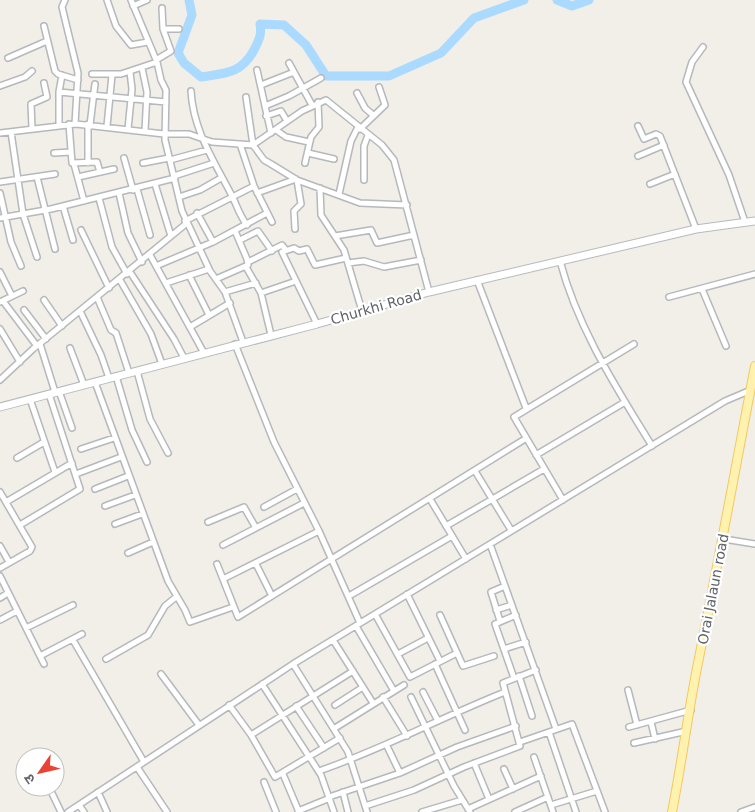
<svg xmlns="http://www.w3.org/2000/svg" width="755" height="812" font-family="'DejaVu Sans','Noto Sans Devanagari',sans-serif">
	<style>
		.lines { fill: none; stroke-linecap: round; stroke-linejoin: round }
		.river { stroke: #aadaff; stroke-width: 9 }
		.street-casing { stroke: #b5b8bc; stroke-width: 8 }
		.secondary-casing { stroke: #b6babf; stroke-width: 9 }
		.primary-casing { stroke: #f2c960; stroke-width: 10 }
		.street { stroke: #fff; stroke-width: 5 }
		.secondary { stroke: #fff; stroke-width: 7 }
		.primary { stroke: #fff2af; stroke-width: 8 }
		.labels { text-anchor: middle; stroke-width: 4.5; stroke-linejoin: round; paint-order: stroke }
		.street-label { font-size: 14px; fill: #5f6368; stroke: #fff }
	</style>
	<rect width="100%" height="100%" fill="#f1efe8"/>
	<g class="lines">
		<!-- river -->
		<path class="river" d="M189 0 192 15 178 53 184 63 201 77C226 73 241 74 254 50 259 40 262 35 260 24L284 25 306 45 326 76H389L441 53 474 18 524 0
			M557 0 572 6 589 0"/>
		<!-- street casing -->
		<g class="street-casing">
			<path id="street" d="M65 0 62 7 78 73 75 124
				M107 0 116 26 131 45 148 42
				M131 0 157 62 161 80 166 90 165 140 182 211 210 271 225 292 243 342
				M133 6 147 0
				M44 26 55 71 58 74 78 80
				M163 29H179
				M703 47 692 62 686 82 729 175 745 222
				M8 58 47 41
				M156 60 171 51 163 29 162 8
				M289 63 312 105
				M142 68 147 92 145 131
				M257 70 271 133
				M92 74H121L157 62
				M261 85 294 72
				M0 86 25 77 32 71
				M191 91C193 130 214 161 231 194 237 205 239 215 247 225
				M59 92 166 102
				M357 93 365 108 373 115
				M246 97 253 145 264 160 271 164 297 180 360 203 407 205
				M265 106 289 96 321 78
				M266 116 281 111 287 121
				M69 124 72 163 97 162 100 172
				M88 124V163
				M59 125V92L62 75
				M90 125 95 84
				M107 126 112 75
				M638 126 644 139 656 134 660 136 696 229
				M32 128 31 104 47 97 44 83
				M128 129 132 89 130 72
				M360 129 385 105 379 87
				M276 130 286 137 309 142
				M11 132 23 214 37 257
				M0 133 76 124 164 134H189L212 142 253 145 302 111 326 100 382 145 394 160 429 292
				M240 144 254 186 272 222
				M54 153 71 152
				M308 153 334 159
				M638 156 664 145
				M124 158 133 190
				M170 160 207 150
				M143 163 169 158
				M305 163 311 137 319 127 318 102
				M74 164 84 201
				M174 176 214 163
				M37 177 55 249
				M78 177 114 169
				M364 180V146L368 135
				M0 182 55 174
				M155 184 171 236
				M650 184 675 174
				M320 188 321 215 344 250 362 311
				M137 189 150 235
				M0 193 11 242 21 266
				M119 193 128 233 142 262
				M257 193 296 179
				M339 194 351 141 358 127
				M179 197 200 190 221 178
				M99 198 112 247 127 274
				M63 206 73 240
				M197 213 213 242
				M0 218 51 209 175 178
				M185 221 254 186
				M295 229 294 211 301 204 297 180
				M81 230 109 288
				M335 236 371 230 377 243 414 235
				M240 240 258 231 272 251
				M150 255 204 353
				M560 261C578 329 616 387 652 446
				M248 262 282 245 285 249
				M348 263 364 261 384 267 421 260
				M156 266 213 242 267 213
				M246 267 261 293 271 335
				M0 272 12 296
				M130 272 174 339 184 358
				M189 275 209 315
				M216 279 248 265 247 259 235 231
				M120 280 151 334 162 364
				M477 280 526 408
				M166 283 209 269
				M702 289 726 346
				M225 292 256 283
				M261 293 296 281
				M97 297 111 330 116 333 129 373
				M669 297 755 274
				M44 300 62 326
				M3 301 37 346
				M0 302 23 291
				M24 310 46 339
				M80 311 101 355 109 378
				M317 324 282 252 294 248 299 251 307 249 315 265 346 258
				M190 327 230 303
				M0 329 20 362
				M40 344 55 392
				M235 344 274 442 319 531 360 623
				M70 348 84 385
				M137 371 150 419 168 453
				M116 376 132 430 147 462
				M0 380 33 349 187 223
				M95 382 168 581 185 610 190 622 233 607
				M59 391 72 428
				M30 399 55 472
				M81 449 114 438
				M536 455 625 402
				M17 458 44 442
				M475 471 511 530
				M76 474 121 457
				M95 489 128 476
				M0 492 32 547 30 551 0 568
				M430 499 466 559
				M563 500 514 417 634 344
				M6 502 72 463
				M105 506 135 495
				M264 507 297 489
				M208 522 244 507 256 528
				M115 524 142 514
				M20 525 80 489 49 394
				M446 526 544 469
				M724 539 755 544
				M490 544 556 729
				M223 545 304 503
				M0 546 9 562
				M128 553 153 542
				M217 564 238 617 525 439
				M256 564 272 596
				M0 576 44 664
				M223 579 319 531
				M407 594 440 661
				M349 596 452 536
				M0 598 8 593
				M496 610 512 605
				M375 614 410 677 457 653
				M440 615 463 666 494 656
				M0 620 17 611
				M500 621 491 592 505 586
				M356 626 394 691
				M26 628 73 605
				M73 640 144 762
				M333 640 373 703
				M504 649 526 642
				M398 654 428 638
				M40 656 82 634
				M106 659 148 635 165 606 176 597
				M293 664 348 752 367 812
				M435 664 465 730
				M161 674 199 725
				M519 676 532 716
				M514 678 495 624 516 615
				M262 684 321 775 334 812
				M628 690 637 725
				M423 692 438 721
				M383 697 407 736
				M411 697 454 786 470 812
				M229 705 251 735 275 777 340 738
				M335 705 363 687
				M296 706 324 748
				M651 722 655 739
				M629 727 691 710
				M335 728 404 685
				M549 732 576 812
				M251 735 353 671
				M520 742 572 724 605 812
				M634 743 687 731
				M387 746 400 773
				M35 756 36 757
				M534 757 553 812
				M474 763 489 799
				M137 767 167 812
				M504 769 513 789
				M319 771C383 749 442 717 505 692
				M283 774 299 812
				M264 782 276 812
				M49 787 61 812
				M98 792 107 812
				M343 792 348 812
				M329 797 400 773 457 747 516 726
				M79 805 84 812
				M551 805 597 791
				M365 806 414 790 464 767 520 746 503 683 536 670
				M468 809 541 776
				M298 811 330 798
				M68 812 293 664 725 401 751 390
				M422 812 462 800
				M515 812 548 797
				M741 812 755 807"/>
		</g>
		<!-- secondary casing -->
		<g class="secondary-casing">
			<path id="secondary" d="M0 407 317 324 429 292 696 229 755 221"/>
		</g>
		<!-- primary casing -->
		<g class="primary-casing">
			<path id="primary" d="M672 812C682 762 688 712 698 663 718 564 736 465 755 366"/>
		</g>
		<!-- street -->
		<use href="#street" class="street"/>
		<!-- secondary -->
		<use href="#secondary" class="secondary"/>
		<!-- primary -->
		<use href="#primary" class="primary"/>
	</g>
	<g class="labels">
		<!-- street labels -->
		<g class="street-label">
			<text transform="translate(376 307) rotate(-16)" y="5">Churkhi Road</text>
			<text transform="translate(713 589) rotate(-79)" y="5">Orai Jalaun road</text>
		</g>
	</g>
	<!-- north arrow -->
	<g transform="translate(40 772) rotate(236)"><circle r="24" fill="#ffffff" stroke="#bfc1c3"/>
	<path d="M0-4L9 19L0 12L-9 19Z" fill="#ea4335"/>
	<text y="-8" font-size="14" font-weight="bold" text-anchor="middle" fill="#5f6368">उ</text>
	</g>
</svg>
